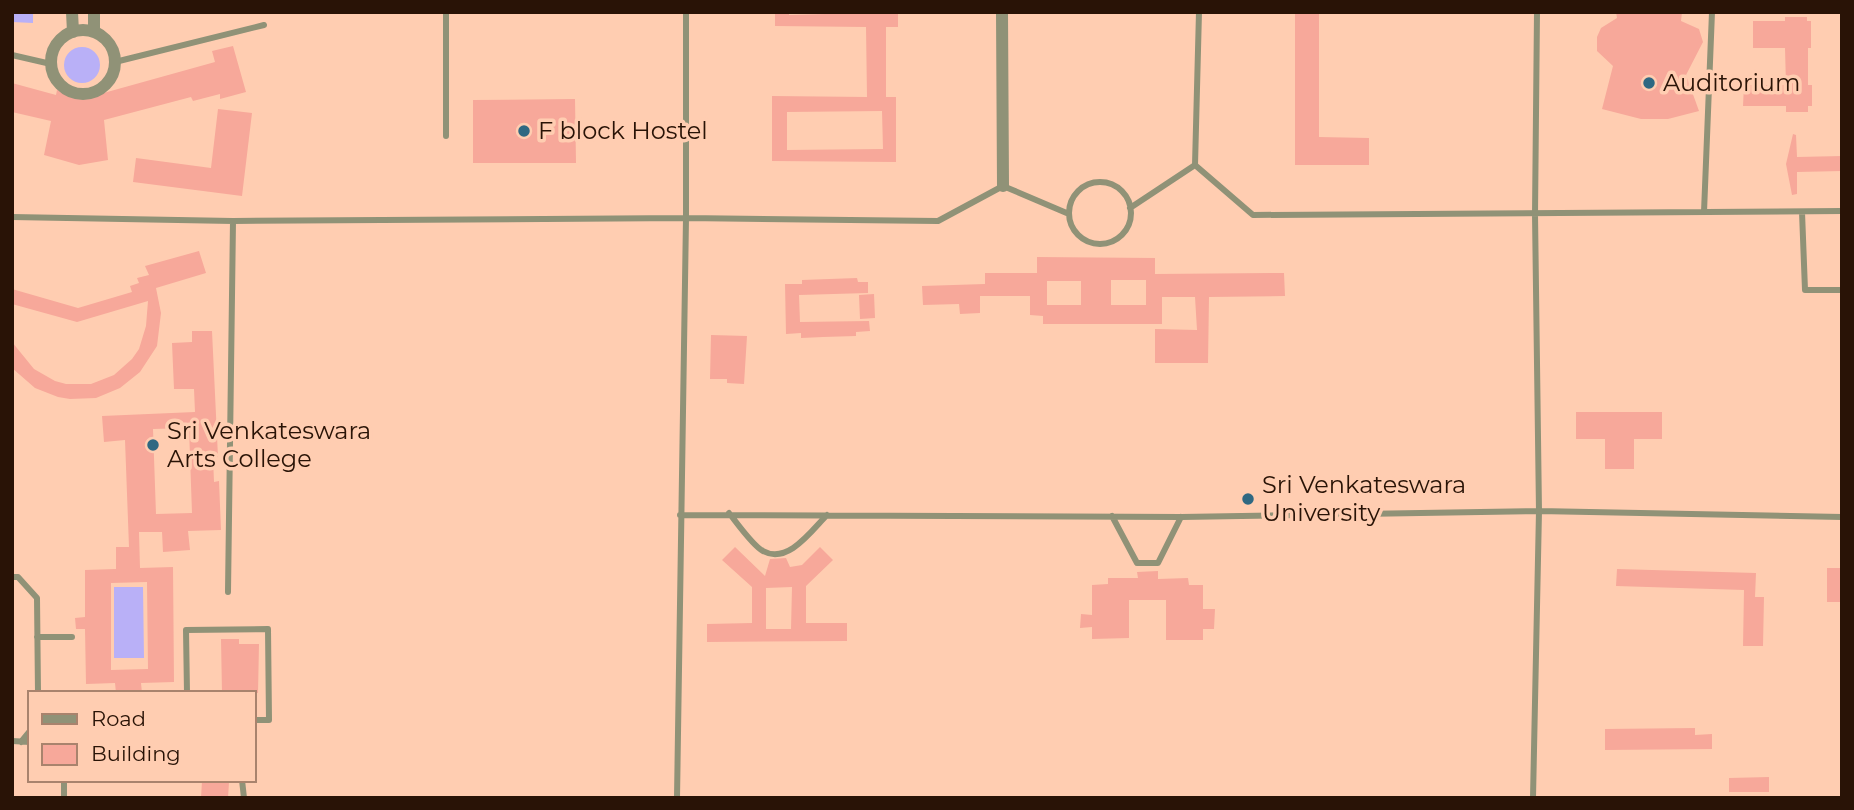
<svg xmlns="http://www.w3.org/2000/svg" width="1854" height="810" font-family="Montserrat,sans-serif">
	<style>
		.green { fill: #b9b0f7 }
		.building { fill: #f7a89a; fill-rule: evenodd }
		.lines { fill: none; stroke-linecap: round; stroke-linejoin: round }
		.service { stroke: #909277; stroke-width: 6 }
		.minor { stroke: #909277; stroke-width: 12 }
		.poi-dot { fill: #2f6882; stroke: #ffcdb1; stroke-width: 2.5 }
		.labels { text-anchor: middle; stroke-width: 7; stroke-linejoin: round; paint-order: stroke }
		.poi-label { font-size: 24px; fill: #291306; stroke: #ffcdb1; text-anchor: start }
	</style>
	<rect width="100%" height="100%" fill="#ffcdb1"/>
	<!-- green -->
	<path class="green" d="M12 12H33V23L12 22Z
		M64 65a18 18 0 1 1 36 0a18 18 0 1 1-36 0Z
		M114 587H143L144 658H114Z"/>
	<!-- building -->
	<path class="building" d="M775 12H789V15L898 12V27H886V97H896V162L772 161V96L867 97 866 27 775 26ZM882 111 883 149 787 150V112Z
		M1295 12H1319V137L1369 138V165H1295Z
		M1616 12H1682L1681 21 1699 29 1703 42 1686 75 1699 111 1668 119H1641L1602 109 1613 66 1597 51V37L1601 28 1617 18Z
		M1785 17H1807V21H1811V48H1808V85H1812V106H1808V112H1786V106H1743L1744 85H1786L1785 48H1753V21H1785Z
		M233 46 246 92 220 99V94L193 101 191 97 104 120 108 160 79 165 44 155 51 121 12 112V83L56 95 57 90 78 97 99 91 100 94 215 62 212 51Z
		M575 99 576 163H473V100Z
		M218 109 252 113 242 196 133 182 136 158 211 168Z
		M1793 134 1796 135 1797 157 1842 156V171L1797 172V194L1792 195 1786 164Z
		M199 251 206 273 156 288 161 313 157 346 140 372 120 388 96 398 70 399 58 397 35 388 12 368V342L34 369 55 381 66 384H91L114 375 132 359 139 349 146 326 148 301 77 322 12 304V289L78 308 132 292 130 286 139 283 137 278 149 275 145 266Z
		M1037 257 1155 258V274L1284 273 1285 296 1209 297 1208 363H1155V329L1197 330 1195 297H1162V324H1043V316L1030 315V296H980V313L960 314 959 304 923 305 922 286 985 284V273H1037ZM1111 280H1146V305H1111ZM1047 281H1081V305H1047Z
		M857 278 858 282H868V293L799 295 800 322 869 321 870 331 856 332V336L823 337 801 338V333L786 334 785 284H802V280Z
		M874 294 875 318 860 319 859 295Z
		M192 331H212L218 457 213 458 214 482 219 481 221 530 188 531 190 550 163 552 162 532H139L140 568 173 567 174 682 141 683 142 693H116L115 683 86 684 85 629H76L75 618 85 617V570L116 569V547H129L125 440 104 442 102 416 195 412 194 389H174L172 343 192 342ZM189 428 192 513 156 514 153 429ZM147 582 148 669 111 670V583Z
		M711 335 747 336 744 384 727 383V379H710Z
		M1576 412H1662V439H1634V469H1605V439H1576Z
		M735 547 765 576 770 559 786 558 790 567 802 565 820 547 833 560 806 586V623H847V641L707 642V624L752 623V587L722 560ZM792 587 791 629H766V588Z
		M1827 568H1842V602H1827Z
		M1617 569 1756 573 1755 597H1764L1763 646H1743L1744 590 1616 586Z
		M1158 571V579L1188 578 1189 585H1203V609H1215L1214 629H1203V640H1166V600H1129V638L1092 639V627L1080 628 1081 614 1092 615V585L1108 584V578H1138L1137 572Z
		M221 639H239V644H259L258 693H222Z
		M1695 728V735L1712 734V749L1605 750V729Z
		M1769 777V792H1729V778Z
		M202 781 229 782 228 798H201Z"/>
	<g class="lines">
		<!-- service -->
		<path class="service" d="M446 12V136
			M1199 12 1195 165 1253 215 1842 211
			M12 55 51 64
			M115 62 264 25
			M1069 213a31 31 0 1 1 62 0a31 31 0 1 1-62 0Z
			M1130 208 1195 165
			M1704 212 1712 12
			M1802 212 1805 290H1842
			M12 217 233 221 686 218 938 221 1003 186 1069 214
			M729 513C737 523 753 546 763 551 788 565 812 530 827 515
			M680 515 1181 517 1539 511 1842 517
			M1112 516 1137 563H1158L1181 517
			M12 577H18L37 598 38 693
			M228 592 233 221
			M37 637H72
			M187 693 186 630 268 629 269 720H254
			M12 741 30 742
			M21 742 30 731
			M242 780 244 798
			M64 798V780
			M677 798 686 218V12
			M1533 798 1539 511 1535 214 1537 12"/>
		<!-- minor -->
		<path class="minor" d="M72 12 73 32
			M94 12V31
			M1002 12 1003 186
			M51 62a32 32 0 1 1 64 0a32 32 0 1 1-64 0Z"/>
	</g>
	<!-- markers -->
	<g class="poi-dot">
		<circle cx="1649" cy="83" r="7"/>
		<circle cx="524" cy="131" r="7"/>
		<circle cx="153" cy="445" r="7"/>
		<circle cx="1248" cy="499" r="7"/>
	</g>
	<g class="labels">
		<!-- poi labels -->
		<g class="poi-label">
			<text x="1663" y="91">Auditorium</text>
			<text x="538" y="139">F block Hostel</text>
			<text x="167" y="439">Sri Venkateswara<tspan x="167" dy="28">Arts College</tspan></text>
			<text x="1262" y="493">Sri Venkateswara<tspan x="1262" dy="28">University</tspan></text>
		</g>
	</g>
	<!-- border -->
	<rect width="1854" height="810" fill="none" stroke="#291306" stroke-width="28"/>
	<!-- legend -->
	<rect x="28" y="691" width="228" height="91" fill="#ffcdb1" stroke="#a9836d" stroke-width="2"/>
	<rect x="42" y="714" width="35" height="10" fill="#909277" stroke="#a9836d" stroke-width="2"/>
	<text x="91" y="726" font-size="21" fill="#291306">Road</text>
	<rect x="42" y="744" width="35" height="21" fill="#f7a89a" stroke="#a9836d" stroke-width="2"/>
	<text x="91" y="761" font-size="21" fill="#291306">Building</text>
</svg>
